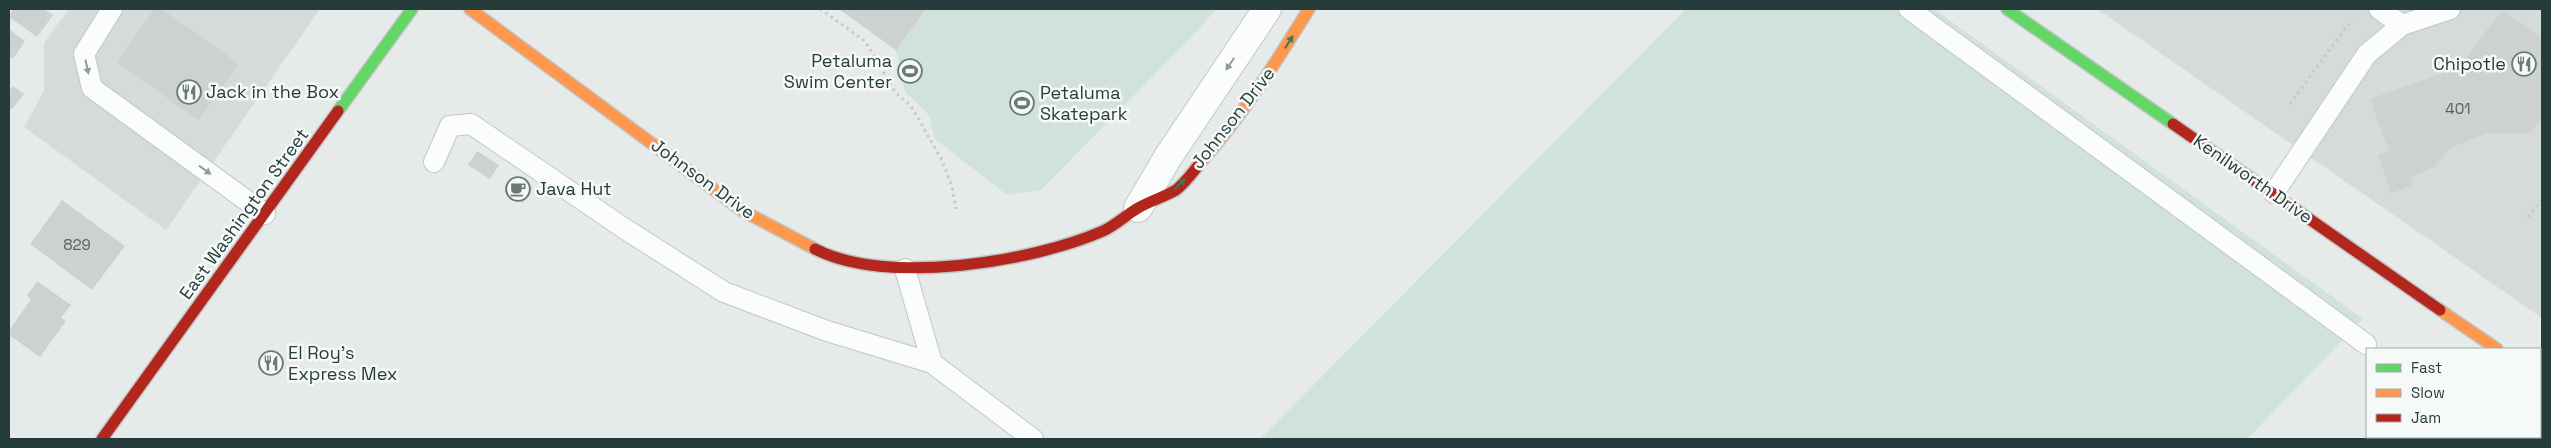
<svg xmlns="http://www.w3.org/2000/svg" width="2551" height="448" font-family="'Space Grotesk',sans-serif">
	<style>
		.built { fill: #d5dbda }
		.green { fill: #d1e2da }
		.building { fill: #cdd2d1 }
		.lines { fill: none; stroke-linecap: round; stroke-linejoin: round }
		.lane-casing { stroke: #c3c7c6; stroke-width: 22 }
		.street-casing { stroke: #c3c7c6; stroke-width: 30 }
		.fast-casing { stroke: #c0c6c5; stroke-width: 14 }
		.slow-casing { stroke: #c0c6c5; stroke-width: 14 }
		.jam-casing { stroke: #c0c6c5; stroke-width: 14 }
		.path { stroke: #c3cac9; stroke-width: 3; stroke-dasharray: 2.5 4; stroke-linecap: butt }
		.lane { stroke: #fbfcfc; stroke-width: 20 }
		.street { stroke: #fbfcfc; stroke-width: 28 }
		.fast { stroke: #63d668; stroke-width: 11 }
		.slow { stroke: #ff974d; stroke-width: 11 }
		.jam { stroke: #b3261e; stroke-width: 11 }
		.oneway { fill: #3e7a4d }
		.oneway2 { fill: #909c9c }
		.labels { text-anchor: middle; stroke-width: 5; stroke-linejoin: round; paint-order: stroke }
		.number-label { font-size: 15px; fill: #506261 }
		.poi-label { font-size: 18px; fill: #263c3b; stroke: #f5f9f8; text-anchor: start }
		.street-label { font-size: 18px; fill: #263c3b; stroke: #f5f9f8 }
	</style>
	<rect width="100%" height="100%" fill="#e6eae9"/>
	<!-- built -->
	<path class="built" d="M69 9H320L166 230 24 127 44 91V43Z
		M2097 9H2542V318Z"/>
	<!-- green -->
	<path class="green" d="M839 9H1216L1201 27 1041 190 1007 195 934 138 929 115 905 91 896 50Z
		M1686 9H1934L2363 319 2247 439H1260Z"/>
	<!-- building -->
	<path class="building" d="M13 9H44L53 15 37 37 9 17Z
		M154 9H162L239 64 198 120 117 62Z
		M839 9H926L896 50Z
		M2502 10 2542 38V118L2531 133H2487L2448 149 2435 167 2412 177 2411 186 2391 193 2378 155 2389 151 2370 99 2458 68Z
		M9 29 25 41 13 59 9 56Z
		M13 86 24 94 12 109 9 107V91Z
		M477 151 499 165 490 179 468 165Z
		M514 177 532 188 523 203 504 191Z
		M62 200 125 246 92 290 30 244Z
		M37 281 71 305 61 318 66 321 40 357 9 335V331L31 299 27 296Z"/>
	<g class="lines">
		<!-- lane casing -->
		<g class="lane-casing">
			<path id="lane" d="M112 9 84 54 92 88 265 214
				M1909 9 2366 344
				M2379 9 2402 25
				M434 162 450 126 471 124 625 229 724 292 827 331 932 363 1033 439
				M2274 193 2367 54 2402 25 2450 9
				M905 269 932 363"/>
		</g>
		<!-- street casing -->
		<g class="street-casing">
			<path id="street" d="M1138 208 1168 157 1267 9
				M2540 379 2542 381"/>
		</g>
		<!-- fast casing -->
		<g class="fast-casing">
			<path id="fast" d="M2007 9 2173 124
				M338 111 412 9"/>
		</g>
		<!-- slow casing -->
		<g class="slow-casing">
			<path id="slow" d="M470 9 743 211 815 249
				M1201 162C1243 115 1276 62 1309 9
				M2440 310 2497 349"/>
		</g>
		<!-- jam casing -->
		<g class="jam-casing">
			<path id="jam" d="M2173 124 2440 310
				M815 249C886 286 1032 262 1103 231 1116 225 1126 215 1138 208 1150 201 1164 197 1176 190 1185 183 1194 171 1201 162
				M102 439 338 111"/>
		</g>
		<!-- path -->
		<path class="path" d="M820 9 865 41 896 93 911 106 942 160 952 187 956 209
			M2290 104 2347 26 2354 22
			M2528 217 2542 200"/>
		<!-- lane -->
		<use href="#lane" class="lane"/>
		<!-- street -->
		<use href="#street" class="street"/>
		<!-- fast -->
		<use href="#fast" class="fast"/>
		<!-- slow -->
		<use href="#slow" class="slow"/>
		<!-- jam -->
		<use href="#jam" class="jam"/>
	</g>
	<!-- one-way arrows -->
	<defs><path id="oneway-solid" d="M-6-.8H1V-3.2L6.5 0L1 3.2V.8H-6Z" transform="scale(1.25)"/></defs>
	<g class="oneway">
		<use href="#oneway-solid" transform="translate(1289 42) rotate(-58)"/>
		<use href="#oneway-solid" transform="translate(1180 184) rotate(-44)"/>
	</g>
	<g class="oneway2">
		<use href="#oneway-solid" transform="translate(1230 64) rotate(124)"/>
		<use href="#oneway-solid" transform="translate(87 67) rotate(78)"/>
		<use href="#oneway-solid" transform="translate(205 170) rotate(36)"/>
	</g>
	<!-- icons -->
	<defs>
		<g id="restaurant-ring" transform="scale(1.25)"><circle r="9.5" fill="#f5f9f8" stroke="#697978" stroke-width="1.5"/><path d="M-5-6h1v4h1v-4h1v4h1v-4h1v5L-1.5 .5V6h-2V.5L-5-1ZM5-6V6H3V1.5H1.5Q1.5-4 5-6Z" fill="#697978"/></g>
		<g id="stadium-ring" transform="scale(1.25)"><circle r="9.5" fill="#f5f9f8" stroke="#697978" stroke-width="1.5"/><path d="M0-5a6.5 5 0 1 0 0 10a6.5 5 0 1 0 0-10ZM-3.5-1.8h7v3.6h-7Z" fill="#697978"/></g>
		<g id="cafe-ring" transform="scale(1.25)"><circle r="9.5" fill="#f5f9f8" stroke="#697978" stroke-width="1.5"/><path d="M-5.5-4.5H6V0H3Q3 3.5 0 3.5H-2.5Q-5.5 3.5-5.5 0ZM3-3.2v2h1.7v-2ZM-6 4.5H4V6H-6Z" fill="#697978"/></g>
	</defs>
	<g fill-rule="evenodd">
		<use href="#restaurant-ring" x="2524" y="64"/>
		<use href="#stadium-ring" x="910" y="71"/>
		<use href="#restaurant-ring" x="189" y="92"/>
		<use href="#stadium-ring" x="1022" y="103"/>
		<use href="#cafe-ring" x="518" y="189"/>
		<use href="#restaurant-ring" x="271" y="363"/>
	</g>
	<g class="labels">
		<!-- number labels -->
		<g class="number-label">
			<text x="2458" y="114">401</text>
			<text x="77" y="250">829</text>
		</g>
		<!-- poi labels -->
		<g class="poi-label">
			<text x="892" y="67" text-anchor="end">Petaluma<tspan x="892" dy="21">Swim Center</tspan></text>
			<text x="2506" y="70" text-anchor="end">Chipotle</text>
			<text x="206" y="98">Jack in the Box</text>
			<text x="1040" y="99">Petaluma<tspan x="1040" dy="21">Skatepark</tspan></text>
			<text x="536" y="195">Java Hut</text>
			<text x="288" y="359">El Roy's<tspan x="288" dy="21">Express Mex</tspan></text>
		</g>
		<!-- street labels -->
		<g class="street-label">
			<text transform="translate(1233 118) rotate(-52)" y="6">Johnson Drive</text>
			<text transform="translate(703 179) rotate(36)" y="6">Johnson Drive</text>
			<text transform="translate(2253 179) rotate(35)" y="6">Kenilworth Drive</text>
			<text transform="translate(244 214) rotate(-54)" y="6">East Washington Street</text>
		</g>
	</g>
	<!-- border -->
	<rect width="2551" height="448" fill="none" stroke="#263c3b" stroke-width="20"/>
	<!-- legend -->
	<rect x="2366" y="348" width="175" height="90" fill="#f5f9f8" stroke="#a2adac"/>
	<rect x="2376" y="364" width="25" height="8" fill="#63d668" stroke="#a2adac"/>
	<text x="2411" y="373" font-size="15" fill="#263c3b">Fast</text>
	<rect x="2376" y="389" width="25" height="8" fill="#ff974d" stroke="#a2adac"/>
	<text x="2411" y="398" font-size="15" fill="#263c3b">Slow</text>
	<rect x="2376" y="414" width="25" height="8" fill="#b3261e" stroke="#a2adac"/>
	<text x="2411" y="423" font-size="15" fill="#263c3b">Jam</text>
</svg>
